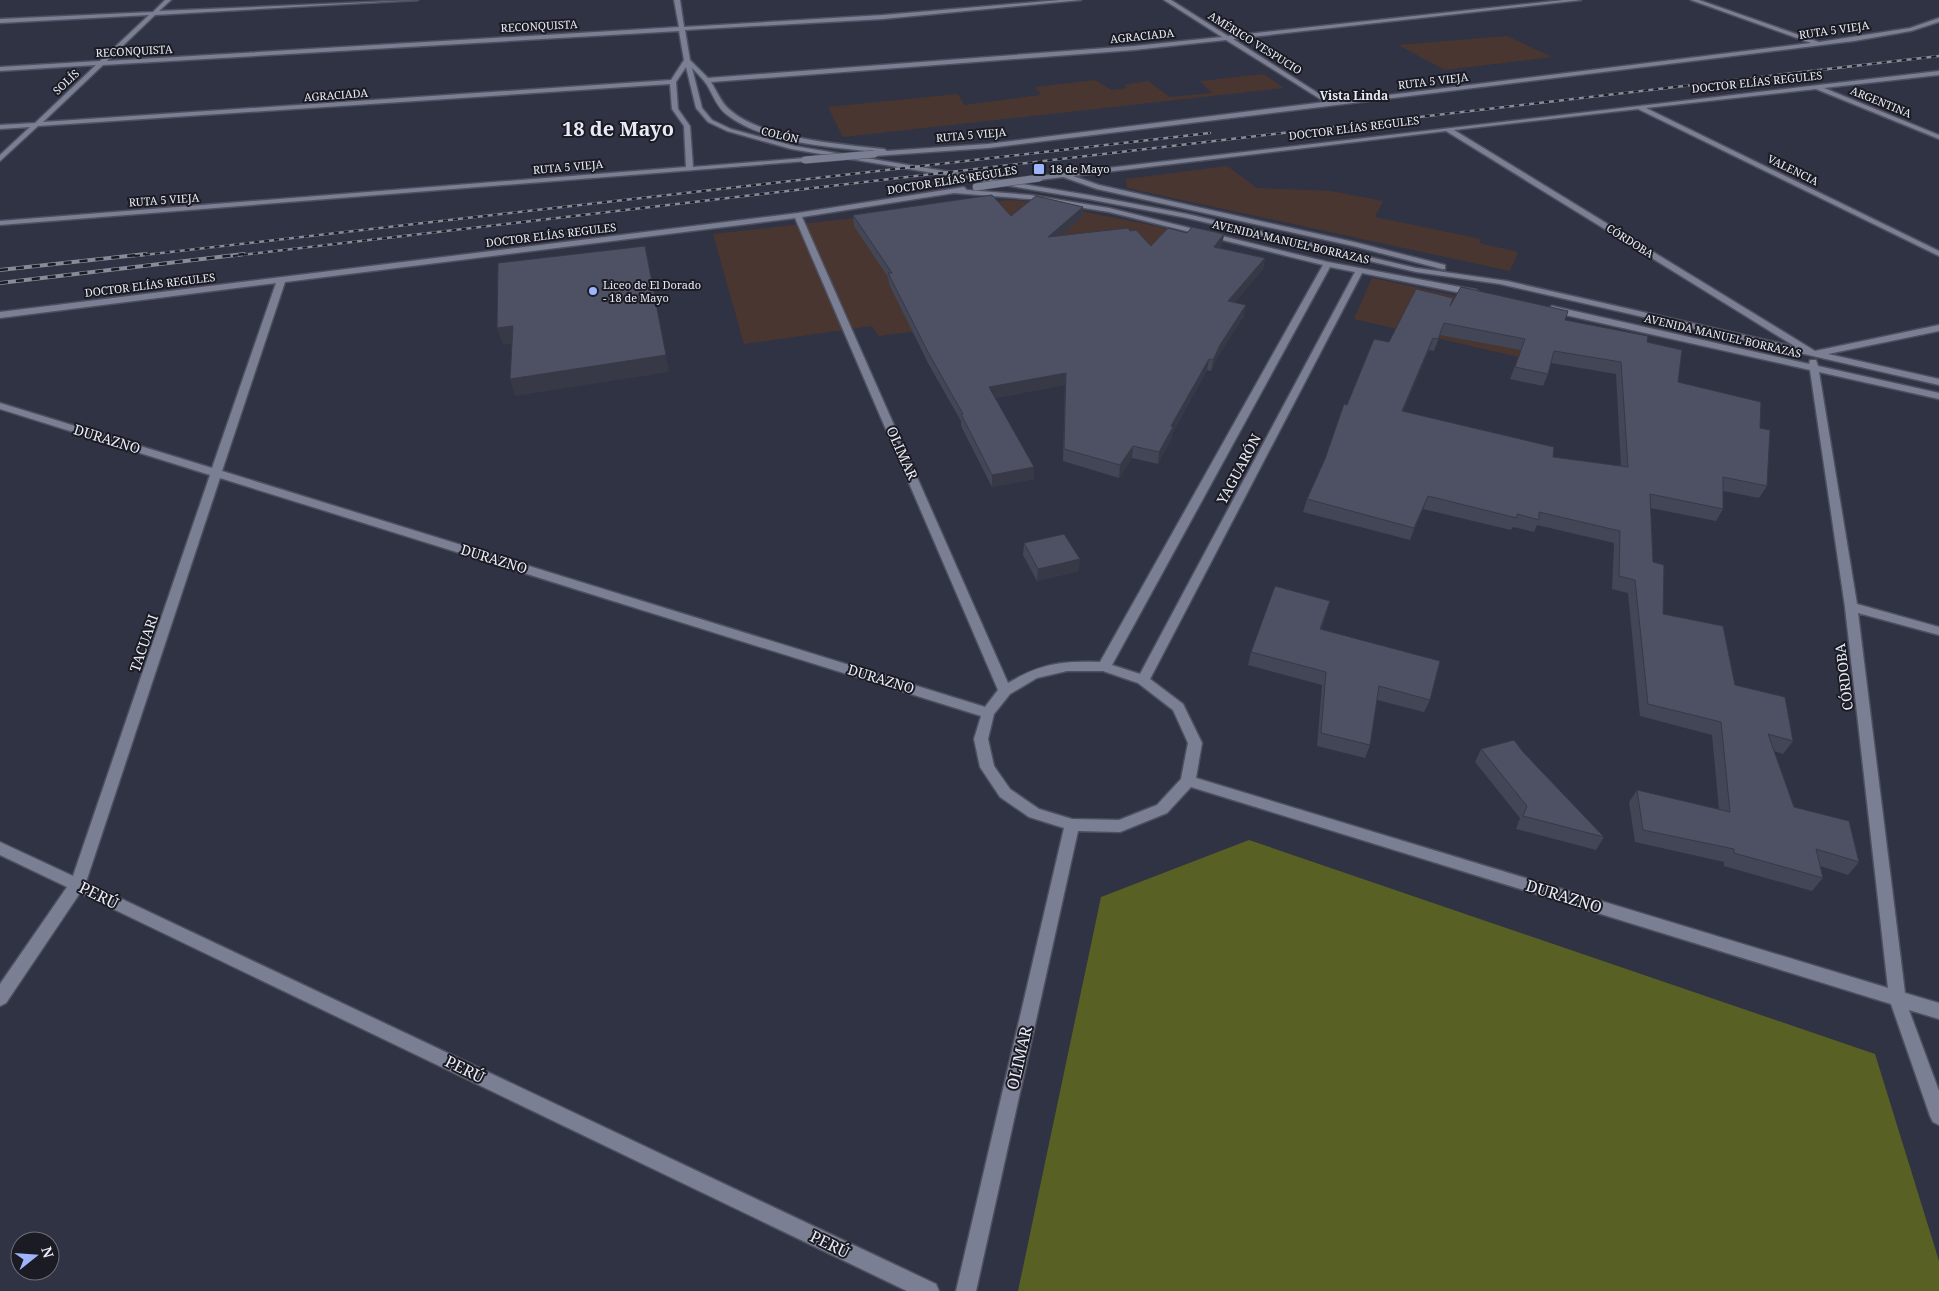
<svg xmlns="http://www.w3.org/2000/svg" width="1939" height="1291" font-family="'Noto Serif',serif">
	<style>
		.commercial { fill: #4a3631 }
		.green { fill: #596023 }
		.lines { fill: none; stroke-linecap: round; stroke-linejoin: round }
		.minor-casing { stroke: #4e505f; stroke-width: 3 }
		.minor { fill: #7b7f93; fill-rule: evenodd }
		.rail-far1-casing { stroke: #888b99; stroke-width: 2.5 }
		.rail-casing { stroke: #888b99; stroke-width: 4 }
		.rail-far1 { stroke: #1a1b23; stroke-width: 2; stroke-dasharray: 5; stroke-linecap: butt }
		.rail { stroke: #1a1b23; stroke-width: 2.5; stroke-dasharray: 8; stroke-linecap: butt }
		.minor-bridge-casing { stroke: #4e505f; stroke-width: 8; stroke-linecap: butt }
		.minor-bridge { stroke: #7b7f93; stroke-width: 7 }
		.wall { fill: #434656; fill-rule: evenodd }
		.shaded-wall { fill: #373946 }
		.building { fill: #4e5164; stroke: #373946; fill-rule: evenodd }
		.poi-dot { fill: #9eb4fd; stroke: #1a1b23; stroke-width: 2 }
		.labels { text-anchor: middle; stroke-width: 4; stroke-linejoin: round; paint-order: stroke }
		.far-street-label { font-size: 11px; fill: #e8ebf6; stroke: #1a1b23 }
		.far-poi-label { font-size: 11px; fill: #e8ebf6; stroke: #1a1b23; text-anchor: start }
		.far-neighbourhood-label { font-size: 12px; font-weight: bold; fill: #e8ebf6; stroke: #1a1b23 }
		.street-label { font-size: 14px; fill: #e8ebf6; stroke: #1a1b23 }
		.near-street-label { font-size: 16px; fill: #e8ebf6; stroke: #1a1b23 }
		.far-town-label { font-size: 20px; font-weight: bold; fill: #e8ebf6; stroke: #1a1b23 }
	</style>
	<rect width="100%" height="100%" fill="#303344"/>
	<!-- commercial -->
	<path class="commercial" d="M1507 36 1552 57 1445 70 1398 45Z
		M1264 74 1284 88 843 137 828 107 958 94 964 105 1041 95 1035 87 1095 80 1111 90 1127 88 1124 85 1148 81 1170 97 1212 93 1200 81Z
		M1227 166 1257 188 1331 191 1383 201 1375 217 1481 239 1479 243 1518 252 1510 271 1127 188 1126 179Z
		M1010 200 1040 203 1180 231 1150 261 982 322 879 336 872 326 744 344 713 234Z
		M1372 278 1550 316 1536 361 1354 319Z"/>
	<!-- green -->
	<path class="green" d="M1249 840 1875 1054 1939 1261V1291H1018L1101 897Z"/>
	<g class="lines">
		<!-- minor casing -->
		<g class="minor-casing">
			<path id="minor" d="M165 0H171L159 11 418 0 155 15 107 61 679 27 674 0H680L684 27 883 15 1060 0H1081L883 19 685 30 690 60 708 78 1134 46 1222 37 1164 0H1171L1228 36 1564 0H1581L1233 39 1332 102 1811 43 1691 0H1699L1819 42 1910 28 1939 18V22L1911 31 1854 41 988 148 874 156 871 154 874 152C830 147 762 143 726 114 717 107 713 95 707 85 703 79 697 73 692 68L702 108 712 120 731 129 794 146 1088 195 1187 214 1416 268 1507 281 1796 347 1446 131 1073 176 1099 185 1354 242 1445 265V269H1442L1353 246 1097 189 1063 177 1039 180 1035 178 1039 176 1939 71V75L1824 88 1939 135V139L1816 89 1646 108 1939 251V256L1638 109 1454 130 1815 351 1939 325V331L1828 354 1939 379V385L1500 284 1416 272 1187 218 1088 199 791 149 727 131 708 122 696 108 686 67 676 82 678 109 690 126 693 167 805 158 808 160 807 161 0 225V221L686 167 684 126 672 109 670 84 38 126 0 161V155L30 127 0 129V125L35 123 96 65 0 71V67L100 61 149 15 0 23V19L153 12ZM679 31 684 60 671 80 43 122 103 65ZM1226 40 1325 102 988 144 887 151 884 149C841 144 763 139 730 110 721 103 717 91 711 82L1134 50Z
				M964 187 967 190 1030 195 1109 208 1328 262 1476 290 1480 293 1476 296 1362 273 1150 679 1183 704 1202 743 1196 778 1888 988 1845 607 1810 370 1552 312 1548 309 1552 306 1809 364 1810 360H1816L1818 366 1939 393V399L1819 372 1857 604 1939 627V635L1858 613 1905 993 1939 1003V1019L1909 1010 1939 1091V1125L1933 1122 1930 1116 1891 1004 1191 787 1167 813 1125 830 1120 832 1078 831 976 1291H956L1064 828 1029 817 1000 797 980 767 974 739 981 716 220 478 86 882 936 1284 939 1291H907L80 893 6 1003 0 1006V984L67 887 0 855V842L73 876 210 475 0 409V403L212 468 276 283 0 318V312L798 213ZM954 193 1030 199 1109 212 1323 265 1100 662C1062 661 1042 663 1008 683L802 217ZM795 218 998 690 985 707 222 471 285 282ZM1330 267 1355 272 1140 674 1112 665ZM1067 671H1103L1138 683 1173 710 1188 743 1181 779 1157 805 1119 820 1072 819 1039 809 1010 789 994 766 988 739 994 714 1010 694 1037 678Z"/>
		</g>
		<!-- minor -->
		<use href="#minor" class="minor"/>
		<!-- rail-far1 casing -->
		<g class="rail-far1-casing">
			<path id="rail-far1" d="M135 256 1210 133
				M233 256 1939 56"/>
		</g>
		<!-- rail casing -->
		<g class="rail-casing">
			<path id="rail" d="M0 270 146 254
				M0 283 244 254"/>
		</g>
		<!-- rail-far1 -->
		<use href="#rail-far1" class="rail-far1"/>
		<!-- rail -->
		<use href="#rail" class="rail"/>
		<!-- minor-bridge casing -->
		<g class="minor-bridge-casing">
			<path id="minor-bridge" d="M805 160 874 154
				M976 187 1039 178"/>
		</g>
		<!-- minor-bridge -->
		<use href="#minor-bridge" class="minor-bridge"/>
	</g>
	<!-- wall -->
	<path class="wall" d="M1083 207 1082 217 1061 236 1130 231 1151 246 1187 233 1224 234 1222 245 1220 248 1265 258 1263 269 1234 303 1244 316 1218 356 1211 371 1207 370 1172 434 1171 439 1158 464 1132 458 1119 478 1063 461 1065 385 995 398 1034 467V479L992 487 961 426V421L929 365 889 284 888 277 854 226 853 215 1011 216Z
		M1451 305 1565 320 1647 342 1678 382 1760 428 1767 486 1759 498 1723 491V509L1716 521 1650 508 1653 562 1663 614 1793 741 1783 754 1774 751 1794 807 1859 862 1848 875 1820 866 1823 878 1812 891 1724 866V862L1635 842 1629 802 1637 790 1719 809 1712 735 1640 716 1628 593 1612 589 1614 543 1537 525 1534 532 1513 527 1511 530 1423 509 1410 540 1303 512 1307 499 1325 459 1347 405 1389 342ZM1440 335 1521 350 1510 379 1543 386 1548 374 1551 363 1616 374 1621 466 1553 457 1403 411 1429 350 1434 351Z
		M1024 543 1079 571 1037 581 1023 555Z
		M1330 601 1321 630 1430 700 1424 712 1377 700 1370 745 1365 758 1317 746 1322 685 1248 665 1251 652Z
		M1481 749 1523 752 1604 837 1596 850 1516 829 1520 818 1475 762Z"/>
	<!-- shaded-wall -->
	<path class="shaded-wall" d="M1083 207 1082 217 1048 248V237Z
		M1224 234 1222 245 1212 257 1214 247Z
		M1265 258 1263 269 1226 313 1228 301Z
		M648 262 669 372 515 396 510 379Z
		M1246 305 1244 316 1218 356 1211 371 1213 360 1220 345Z
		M513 326 518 343 503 345 497 328Z
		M1433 338 1429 350 1398 423 1402 411Z
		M1209 359 1207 370 1172 434 1171 439 1158 464 1159 452 1171 426Z
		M1066 373 1065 385 989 399V387Z
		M1133 446 1132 458 1119 478 1120 465Z
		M1034 467V479L992 487V475Z
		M1428 496 1423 509 1410 540 1414 528Z
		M1080 559 1079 571 1037 581 1038 569Z
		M1330 601 1326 614 1316 642 1320 629Z"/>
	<!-- building -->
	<path class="building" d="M992 195 1011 216 1036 196 1083 207 1048 237 1128 228 1130 231 1136 230 1151 246 1168 228 1187 233 1192 227 1224 234 1214 247 1265 258 1228 301 1246 305 1220 345 1213 360 1209 359 1171 426 1173 427 1159 452 1133 446 1120 465 1064 449 1066 373 989 387 1034 467 992 475 961 414H963L929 354 888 273H892L853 215Z
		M645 246 666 355 510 379 513 326 497 328 498 263Z
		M1461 287 1568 311 1565 320 1648 336 1647 342 1682 350 1678 382 1761 402 1760 428 1770 430 1767 486 1723 477V509L1650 494 1653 562 1664 565 1663 614 1723 626 1735 685 1785 697 1793 741 1768 734 1794 807 1849 821 1859 862 1816 849 1823 878 1734 853V849L1643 830 1637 790 1730 812 1721 722 1648 704 1635 580 1619 576 1620 531 1539 512V520L1517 514V518L1428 496 1414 528 1307 499 1325 459 1344 404 1347 405 1374 339 1389 342 1416 289 1453 298 1450 306ZM1444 323 1525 339 1515 367 1548 374 1554 351 1621 362 1628 467 1553 457 1554 447 1402 411 1433 338 1438 339Z
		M1064 534 1080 559 1038 569 1024 543Z
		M1275 586 1330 601 1320 629 1440 661 1430 700 1379 686 1370 745 1321 733 1326 672 1251 652Z
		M1514 740 1523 752 1604 837 1523 816 1527 806 1481 749Z"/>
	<!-- markers -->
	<g class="poi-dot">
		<rect x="1033" y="163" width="12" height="12" rx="2.5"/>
		<circle cx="593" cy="291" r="5"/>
	</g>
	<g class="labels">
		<!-- far-street labels -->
		<g class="far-street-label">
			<text transform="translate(539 26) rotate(-3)" y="4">RECONQUISTA</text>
			<text transform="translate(1834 30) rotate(-8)" y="4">RUTA 5 VIEJA</text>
			<text transform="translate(1142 36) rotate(-6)" y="4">AGRACIADA</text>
			<text transform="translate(1255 43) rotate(32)" y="4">AMÉRICO VESPUCIO</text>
			<text transform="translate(134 51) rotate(-3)" y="4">RECONQUISTA</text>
			<text transform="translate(1433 81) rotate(-7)" y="4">RUTA 5 VIEJA</text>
			<text transform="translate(66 82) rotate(-43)" y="4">SOLÍS</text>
			<text transform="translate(1757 82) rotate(-6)" y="4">DOCTOR ELÍAS REGULES</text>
			<text transform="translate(336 95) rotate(-4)" y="4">AGRACIADA</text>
			<text transform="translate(1881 102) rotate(22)" y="4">ARGENTINA</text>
			<text transform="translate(1354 128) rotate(-7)" y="4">DOCTOR ELÍAS REGULES</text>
			<text transform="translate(780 135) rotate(13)" y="4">COLÓN</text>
			<text transform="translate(971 135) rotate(-5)" y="4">RUTA 5 VIEJA</text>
			<text transform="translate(568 167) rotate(-5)" y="4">RUTA 5 VIEJA</text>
			<text transform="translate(1793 170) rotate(26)" y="4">VALENCIA</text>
			<text transform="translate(952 180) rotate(-9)" y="4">DOCTOR ELÍAS REGULES</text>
			<text transform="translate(164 200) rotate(-4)" y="4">RUTA 5 VIEJA</text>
			<text transform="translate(551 235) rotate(-7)" y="4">DOCTOR ELÍAS REGULES</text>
			<text transform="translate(1630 241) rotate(32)" y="4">CÓRDOBA</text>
			<text transform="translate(1291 242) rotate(13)" y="4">AVENIDA MANUEL BORRAZAS</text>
			<text transform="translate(150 285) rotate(-7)" y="4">DOCTOR ELÍAS REGULES</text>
			<text transform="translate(1723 336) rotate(13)" y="4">AVENIDA MANUEL BORRAZAS</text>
		</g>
		<!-- far-poi labels -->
		<g class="far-poi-label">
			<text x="1050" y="173">18 de Mayo</text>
			<text x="603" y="289">Liceo de El Dorado<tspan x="603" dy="13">- 18 de Mayo</tspan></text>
		</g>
		<!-- far-neighbourhood labels -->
		<g class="far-neighbourhood-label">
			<text x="1354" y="100">Vista Linda</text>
		</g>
		<!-- street labels -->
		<g class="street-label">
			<text transform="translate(107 439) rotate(17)" y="5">DURAZNO</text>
			<text transform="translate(902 453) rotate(66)" y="5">OLIMAR</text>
			<text transform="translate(1239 469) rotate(-62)" y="5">YAGUARÓN</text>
			<text transform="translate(494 559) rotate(17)" y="5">DURAZNO</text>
			<text transform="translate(144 643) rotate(-71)" y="5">TACUARI</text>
			<text transform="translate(1844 677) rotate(-97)" y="5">CÓRDOBA</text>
			<text transform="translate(881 679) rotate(17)" y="5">DURAZNO</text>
		</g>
		<!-- near-street labels -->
		<g class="near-street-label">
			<text transform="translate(99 895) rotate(26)" y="6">PERÚ</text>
			<text transform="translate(1564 896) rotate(17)" y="6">DURAZNO</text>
			<text transform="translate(1019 1058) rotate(-77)" y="6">OLIMAR</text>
			<text transform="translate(465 1069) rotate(26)" y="6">PERÚ</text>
			<text transform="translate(830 1244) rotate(26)" y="6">PERÚ</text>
		</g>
		<!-- far-town labels -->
		<g class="far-town-label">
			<text x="618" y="136">18 de Mayo</text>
		</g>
	</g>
	<!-- north arrow -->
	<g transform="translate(35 1256) rotate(73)"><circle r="24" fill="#1a1b23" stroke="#6c6e77"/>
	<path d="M0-4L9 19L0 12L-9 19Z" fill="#9eb4fd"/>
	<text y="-8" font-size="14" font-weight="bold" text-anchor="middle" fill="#e8ebf6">N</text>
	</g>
</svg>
